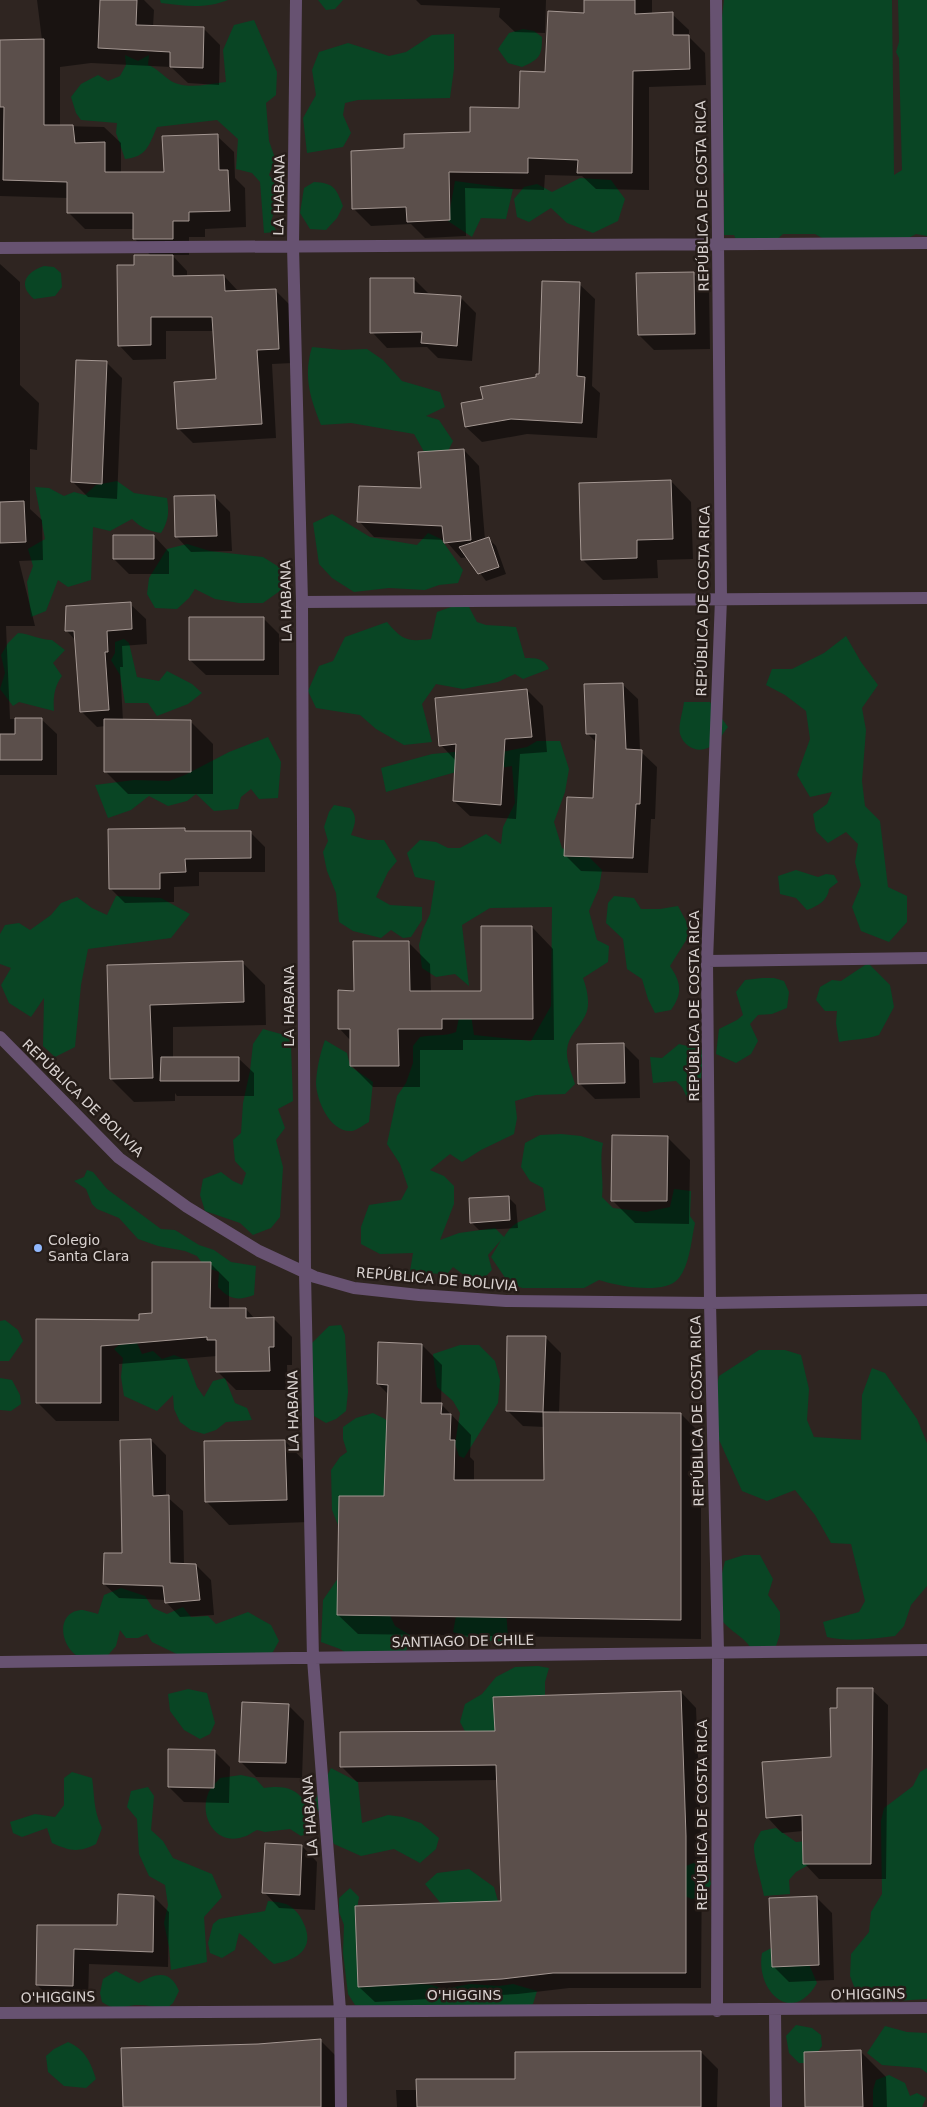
<svg xmlns="http://www.w3.org/2000/svg" width="927" height="2107" font-family="'DejaVu Sans',sans-serif">
	<style>
		.green { fill: #094524 }
		.shadow { fill: #0007 }
		.building { fill: #5b4f4b; stroke: #a49792 }
		.lines { fill: none; stroke-linecap: round; stroke-linejoin: round }
		.minor { stroke: #675271; stroke-width: 12 }
		.poi-dot { fill: #91b8fd; stroke: #251c18; stroke-width: 2 }
		.labels { text-anchor: middle; stroke-width: 5; stroke-linejoin: round; paint-order: stroke }
		.street-label { font-size: 14px; fill: #d9d2d0; stroke: #251c18 }
		.poi-label { font-size: 14px; fill: #d9d2d0; stroke: #251c18; text-anchor: start }
	</style>
	<rect width="100%" height="100%" fill="#2f2521"/>
	<!-- green -->
	<path class="green" d="M160 0H228C205 9 185 6 161 3Z
		M318 0H343L335 9 326 10Z
		M724 0H892L894 175 902 170 899 58 896 52 899 42 898 0H927V236L916 234 899 243 824 239 815 234H783L772 244 738 245 734 235H724V174L717 164 716 66Z
		M254 20 277 72 276 95 266 103 269 141 275 158 269 175C283 192 278 202 271 221L277 232 264 233 260 182 252 173 236 169 238 139 217 120 157 127C149 145 147 157 125 159L116 133 117 123 81 120 76 113 71 97 81 84 98 75 108 81 120 76 126 65 125 55 138 61 149 55 148 65C158 69 162 75 171 81 186 90 208 84 226 82L223 50 234 25Z
		M523 29 534 31 542 37C542 56 540 59 522 67L508 63 498 49 509 33Z
		M454 34V69L450 98 358 100 345 103 343 115 351 133 343 147 307 153 303 118 316 95 312 70 319 52 348 43 389 56 406 52 432 35Z
		M580 178 611 180 625 199 618 221 593 233 567 223 551 208 529 222 517 217 514 199 524 187 537 184 552 192Z
		M455 181 513 189 506 219 481 218 472 237 448 221Z
		M314 182C334 183 336 188 343 206L337 218 326 230 310 229 300 213 304 188Z
		M44 266 54 267 61 273 62 287 55 296 34 299C17 285 26 272 44 266Z
		M312 347 342 350 367 349 383 360 402 381 440 392 445 407 426 416 439 420 453 441 444 459 427 457 414 434 351 423 321 425C310 398 303 376 312 347Z
		M117 481 134 493 167 498C169 512 169 520 161 533 149 531 141 528 132 519L110 531 93 527 91 580 68 587 58 580 46 611 31 617 27 582 33 566 28 549 45 539 35 487 49 488 64 496 74 492 85 495 96 485Z
		M332 514 370 537 417 545 428 533 441 539 463 570 458 583 439 585 425 590 389 588 354 592 332 578 319 564 313 523Z
		M187 544 210 551 263 557 287 572 284 588 263 603H239L215 599 195 589 189 598 177 609 155 608 147 594 149 578 167 549Z
		M451 607H469L477 622 486 625 516 627 525 658C536 658 544 658 549 669L523 679 515 674 498 682 463 689 436 684 422 704 432 742 404 745 376 729 360 715 316 708 308 691 319 666 333 661 345 637 387 622C402 640 407 642 431 639L437 612Z
		M18 633C31 634 40 640 52 640L65 650 53 663 62 676C54 687 53 698 54 711L19 702 13 706 0 689 5 673 1 655 8 643Z
		M846 636 861 662 878 685 862 708 866 730 862 781 865 806 880 821 888 887 907 896V922L889 942 861 931 852 907 861 885 855 862 858 844 846 832 828 843 816 831 813 814 827 804 832 792 810 797 797 775 810 739 806 711 785 695 766 685 772 669H792L824 653Z
		M124 639 129 643 137 677 159 681 167 671 192 684 202 693 188 704 157 716 148 703H125L120 675 111 660 115 653V642Z
		M684 702H710L728 727C724 732 720 739 715 743 703 755 685 750 680 734 678 725 683 711 684 702Z
		M268 737 281 762 278 798 259 799 251 789 241 797 238 809 214 811 196 794 187 801 168 806 149 796 131 810 108 818 95 785 134 780 169 781 185 775 229 752Z
		M537 741H560L569 769 565 792 554 822 562 848 570 852 586 854 602 870 599 888 589 911 597 940 609 946 608 962 583 978C587 989 591 1005 585 1016 579 1028 568 1036 567 1050 566 1061 572 1074 575 1084L565 1094 536 1095 515 1101 517 1118 514 1134 481 1150 462 1162 450 1154 430 1170 444 1176 454 1186V1204L440 1240 459 1233 495 1228 504 1237C515 1218 527 1221 546 1210L543 1188 530 1181 521 1167 525 1143 540 1135 561 1134 581 1136 603 1143C599 1161 604 1179 602 1197L613 1208 646 1212 670 1207 674 1189 691 1191 690 1216 695 1223C691 1241 690 1265 678 1279 665 1295 616 1286 599 1280L584 1288H522L508 1282 491 1257 501 1240 488 1255 492 1270 483 1279 471 1280 453 1267 447 1274 420 1273 410 1271 413 1253 380 1254 361 1244V1227L369 1205 401 1200 408 1187 400 1164 387 1144 397 1096 406 1083 413 1063V1046L420 1037C433 1034 444 1037 456 1032L463 999 469 1001 474 1035 531 1041 551 1006 552 907 490 908 462 925 469 986 455 974 436 977 422 968 419 945 423 929 430 914 435 881 415 877 407 853 420 840 436 842 448 848H460L486 834 501 844 503 827 515 803 512 766 473 773 456 772 386 792 381 768 432 754 476 750 502 752 527 747Z
		M334 805 350 808C358 817 355 824 351 835L368 840H384L397 861 388 872 376 897 390 905 422 907V920L411 937 403 938 391 930 381 938 353 931 339 922 336 893 327 871 323 852 328 841 324 827 329 812Z
		M796 870 818 877 826 874 834 875 838 882 829 889C828 900 818 906 807 910L796 898 780 894 778 876Z
		M116 896 161 898 190 914 171 938 88 949 81 985 75 1047 55 1057 43 1046 44 998 31 1017 9 1003 1 985 11 968 0 964V934L5 925 19 923 30 930 51 915 61 903 77 897 92 908 107 915Z
		M614 896 634 898 641 909H660L678 906 686 921 690 934 670 966C681 982 683 993 671 1010L655 1013 648 999 642 979 627 969 623 939 606 923 608 903Z
		M868 963 890 985 894 1007 879 1035C865 1040 854 1039 839 1042L836 1023 837 1011H825L816 1000 820 987 832 980 841 981Z
		M762 978H774L784 981 789 992 787 1008 772 1014 758 1015 750 1024 758 1041 751 1054 736 1063 716 1054 719 1029 737 1020 743 1015 736 992 745 980Z
		M263 1029 288 1036 291 1046 293 1101 278 1109 285 1128 276 1140 283 1167 280 1217 271 1228 253 1235 240 1223 205 1211 200 1195 203 1179 221 1172 233 1181 242 1185 246 1173 235 1161 233 1140 241 1133 243 1103 250 1071 253 1044Z
		M325 1040 347 1053 350 1066 373 1082 369 1122C365 1124 357 1130 352 1131 330 1133 316 1100 316 1082 317 1067 320 1054 325 1040Z
		M679 1044 703 1050 700 1094 688 1100 682 1087 676 1081 653 1083 650 1057 662 1058Z
		M87 1170 93 1172 107 1189 161 1229 175 1230 199 1245 214 1250 231 1262 256 1266 254 1295C238 1301 230 1300 218 1287L219 1272 205 1267 197 1256 185 1251 158 1246 138 1239 119 1218 97 1209 92 1204 86 1189 74 1181 84 1177Z
		M5 1320 18 1330 23 1341 9 1361H0V1321Z
		M341 1325 345 1335 348 1392 346 1411 336 1419 326 1423 314 1416 312 1343 329 1326Z
		M128 1338 136 1341 142 1354 153 1351 162 1359 174 1355 187 1360 197 1387 204 1397 213 1381 225 1378 235 1403 247 1408 252 1420 226 1422 216 1430 204 1434 191 1430 180 1422 174 1409 173 1395 157 1411 124 1396 121 1377 123 1358 114 1349Z
		M460 1345H479L495 1361 500 1380 498 1403 464 1458 459 1456 455 1444 460 1413 453 1401 437 1387 433 1354Z
		M759 1350H785L801 1355 809 1389 807 1420 814 1437 861 1440 862 1395 872 1368 885 1373 917 1419 927 1443V1586L911 1605 904 1626 895 1636C873 1639 848 1642 827 1637L823 1622 859 1612 865 1601 851 1544 831 1543 815 1515 795 1490 767 1501 742 1491 711 1422 715 1393 719 1376Z
		M0 1378 12 1380 20 1395 21 1404 11 1411 0 1410Z
		M373 1413 385 1419 393 1427 405 1484 353 1525H338L332 1510 331 1470 340 1457 347 1452 343 1439V1427L356 1418Z
		M744 1555H760L773 1579 768 1595 780 1612V1634L773 1655 755 1654C744 1636 738 1637 725 1624 709 1608 721 1580 725 1561Z
		M345 1568 387 1609 395 1626 413 1637 406 1651 353 1657 340 1649 321 1642 323 1600Z
		M121 1588 145 1596 153 1608 167 1614 183 1607 191 1617 208 1616 216 1624 248 1612 271 1625 279 1641 269 1659 185 1658 152 1642 147 1634 138 1638H126L120 1630 116 1646 103 1661C98 1661 91 1662 87 1661 58 1652 54 1610 83 1610 88 1611 94 1613 98 1614L104 1595Z
		M506 1610 508 1637 507 1641C482 1642 476 1640 453 1632L457 1611Z
		M538 1666 549 1668 545 1682V1704L500 1727 492 1734 470 1741 460 1722 465 1704 482 1694 496 1677 515 1667Z
		M188 1689 207 1693 215 1723 210 1734 200 1739 184 1730 170 1711 168 1694Z
		M331 1768 358 1782 362 1823 388 1815 403 1817 421 1823 439 1838 436 1849 420 1863 394 1849 361 1856 334 1844 314 1802Z
		M927 1768V1999L894 2001 867 1999 857 1994 850 1976 851 1954 869 1932 871 1912 882 1894 881 1821 884 1808 913 1786 920 1772Z
		M72 1772 92 1778C95 1798 93 1809 102 1828L96 1844C78 1853 70 1851 52 1843L47 1828 22 1837 13 1833 10 1822 35 1814 55 1817 64 1805V1778Z
		M241 1775 255 1778 264 1788C300 1782 309 1801 311 1832L301 1836 290 1829 265 1832 257 1830C252 1832 248 1836 243 1837 216 1846 199 1817 208 1794 210 1788 216 1783 220 1778Z
		M148 1787 154 1796 151 1830 163 1841 173 1858 212 1874 222 1897 204 1917 207 1962 171 1970 169 1947 164 1923 168 1905 165 1885 149 1876 139 1854 137 1819 127 1807 131 1791Z
		M776 1828 796 1842 808 1841 812 1863 796 1872 789 1880 790 1894 764 1896C762 1884 753 1856 754 1845 755 1841 759 1835 761 1831Z
		M696 1862 708 1870 711 1884 705 1895 692 1899 680 1894 681 1868Z
		M469 1869 494 1887 498 1901 483 1909 447 1911 425 1884 437 1873Z
		M350 1888 359 1897 357 1909 407 1978 418 1984 432 1985 444 1989 470 1984 499 1986 513 1984 537 1991 533 2004 520 2008 370 2007 355 2005 348 1994 343 1953 344 1925 339 1912V1898Z
		M268 1901C275 1902 285 1902 291 1907 296 1910 301 1917 303 1922 316 1948 298 1960 274 1964 261 1954 252 1942 239 1933L235 1950 222 1958 210 1953 208 1943 213 1924 219 1919 265 1911Z
		M775 1946 808 1962 817 1983C792 2027 755 1990 762 1953Z
		M116 1971 139 1983C156 1973 170 1969 179 1991L173 2003 166 2009C157 2007 147 2005 138 2005 123 2005 118 2013 102 2002L100 1993 103 1979Z
		M796 2025 812 2028 821 2035 822 2046 810 2063H799L789 2053 786 2036Z
		M885 2026 907 2032 927 2033V2073L920 2068 882 2065 867 2053Z
		M68 2042C85 2049 91 2063 96 2079L86 2088 64 2086 48 2072 46 2056 54 2049Z
		M889 2075 905 2083 910 2096 917 2093 926 2098 922 2107H873V2090L876 2080Z"/>
	<!-- shadow -->
	<path class="shadow" d="M37 0H144L154 10 153 27 203 28 220 45 219 85 188 83 171 67 91 63 60 67V126L104 127 121 143V173H165L217 136 234 152 235 178 245 188 246 227 205 229V237H189V255H172L187 271V277L224 276 238 291 275 290 290 305 293 363 272 364 276 438 193 443 178 428 218 380 214 331H166V359L133 360 119 345 135 267 152 257 135 239 134 229H85L68 212V198L0 196V41L42 40Z
		M416 0H546L545 33 515 32 499 17 500 8 421 5Z
		M585 0H652V14H672L689 30V37L705 53 706 85 649 87V190L596 189 582 176 545 175 544 190 465 188 466 236 425 238 411 224 371 226 354 209 406 150 471 134 521 109 585 14Z
		M0 264 20 282V385L39 403 37 450 30 449V509L42 520 43 560 19 561 35 626H6L10 719H41L57 734V775H0Z
		M693 273 709 289 710 349 654 350 639 335Z
		M414 279 430 295 460 297 476 313 472 361 438 358 427 347 387 348 372 332Z
		M579 284 595 299 592 386 600 393 597 438 527 434 482 442 466 427 484 400 537 378 540 375Z
		M106 362 122 378 117 499 88 497 73 482Z
		M464 450 479 466 485 540 488 538 496 546 506 574 486 581 468 557 461 558 445 540 374 537 359 521 422 489Z
		M671 481 691 502 693 559 657 560 658 578 603 580 582 559Z
		M215 497 230 512 232 551 191 552 176 536Z
		M154 536 169 552V574H129L114 559Z
		M130 604 146 619 147 644 122 646 123 667H120L123 721H190L213 744V794H128L105 771 106 726 97 727 81 711 76 641 67 631Z
		M263 618 279 634V675H206L190 660Z
		M622 684 638 699 640 751 657 767 655 819H651L648 873 581 871 565 855 595 799 597 743 587 733Z
		M527 690 543 706 547 752 520 754 516 819 470 816 454 801 456 761 441 745Z
		M184 829 187 832 251 833 265 847V872H199V886L174 887V902L125 903 111 889Z
		M532 927 553 949 554 1040H463V1050H420V1087H373L351 1065V1041L339 1028 355 992 408 942 430 964 431 992 483 993Z
		M242 962 265 985 266 1025 173 1027V1058H238L254 1073V1096H177L175 1093V1101L134 1102 111 1079 108 966Z
		M623 1044 639 1060 640 1098 595 1099 579 1083Z
		M667 1137 690 1160 689 1224 635 1223 612 1200Z
		M508 1197 516 1205 518 1228 479 1230 471 1222Z
		M210 1263 229 1282V1309H246L255 1319 273 1318 292 1337V1365H287L288 1390H236L218 1372 217 1356 119 1364V1421H56L37 1402V1320L140 1321 154 1314Z
		M545 1337 561 1353 559 1413 681 1414 701 1434V1639L358 1634 338 1615 385 1497 389 1395 378 1384 422 1345 442 1365 441 1404 471 1435 470 1457 474 1461V1482L545 1481V1427L523 1426 508 1411Z
		M151 1440 166 1455V1496L183 1511 184 1565H196L211 1580 214 1615 180 1617 166 1602V1600L119 1598 104 1584 124 1554Z
		M285 1441 307 1464 309 1522 229 1525 207 1502Z
		M872 1690 888 1705 886 1879H819L804 1863 803 1831 782 1833 767 1817 832 1758 838 1709Z
		M681 1692 696 1708 702 1852 701 1988H569L518 1994 375 2002 359 1987 502 1902 498 1780 357 1782 342 1767Z
		M288 1705 304 1721 302 1778 256 1777 240 1761Z
		M214 1751 230 1767 229 1803 184 1802 169 1787Z
		M302 1846 317 1862 315 1910 279 1908 264 1892Z
		M154 1897 169 1912 168 1967 89 1964 88 2001 53 2000 37 1985 38 1926H119Z
		M816 1897 832 1913 834 1980 789 1982 773 1966Z
		M320 2040 336 2056V2107H125L258 2045Z
		M701 2052 718 2069 717 2107H397L396 2090H418L516 2080Z
		M861 2052 886 2077 887 2107H806Z"/>
	<!-- building -->
	<path class="building" d="M100 0H137L136 25 204 27 203 68 170 67V52L98 48Z
		M584 0H635V14L673 12V35H689L690 69 633 71 632 173H577L578 160 528 158V173L449 172 450 220 407 222 406 207 352 209 351 151 404 148V134L470 132V107L519 108 520 71 545 72 548 11 584 13Z
		M44 39V125H73L75 143 105 142V172H164L162 136 218 134 219 170H228L230 211 189 212V221H173V239H133V213H67V182L3 180 4 107H0V40Z
		M134 255H173V276L224 275 225 291 276 289 279 349 257 350 262 424 177 429 174 382 216 379 212 317H151V345L118 346 117 265H134Z
		M694 272 695 334 638 335 636 273Z
		M370 278H414V293L461 296 457 346 421 343 422 332 370 333Z
		M542 281 580 282 577 376 585 377 582 423 511 419 465 427 461 403 483 399 480 387 536 377V374H539Z
		M76 360 107 361 102 484 71 482Z
		M464 449 471 540 444 543 442 526 357 522 359 486 421 488 418 452Z
		M671 480 673 539 637 540V558L581 560 579 483Z
		M215 495 217 536 175 537 174 496Z
		M24 501 26 542 0 543V502Z
		M113 535H154V559H113Z
		M489 537 499 567 478 574 459 547Z
		M131 602 132 629 107 631 108 652H105L109 710 80 712 74 631H65L66 606Z
		M189 617H264V660H189Z
		M623 683 626 749 642 750 640 804H636L633 858 564 856 567 797 593 798 596 734H586L584 684Z
		M527 689 532 737 505 739 501 805 453 801 456 744 439 746 435 698Z
		M15 718H42V760H0V734H15Z
		M104 719 191 720V772H104Z
		M185 828V831H251V858L185 859 186 872 160 873V889H109L108 829Z
		M481 926H532L533 1019H442V1029H398L399 1066H350V1029H338V990L354 991 353 941H409L410 991H481Z
		M243 961 244 1002 150 1005 153 1078 110 1079 107 965Z
		M624 1043 625 1083 578 1084 577 1044Z
		M161 1057H239V1081H160Z
		M612 1135 668 1136 667 1201H611Z
		M509 1196 510 1220 470 1223 469 1198Z
		M152 1262H211L210 1308H246V1318L274 1317V1347H269L270 1371 216 1372V1340H207V1337L101 1346V1403H36V1319L139 1320V1314L152 1313Z
		M507 1336H546L543 1412 506 1411Z
		M378 1342 422 1344 421 1403H442L441 1414H451L450 1440H455L454 1480H544L543 1412 681 1413V1620L337 1615 339 1496H384L388 1385 377 1384Z
		M151 1439 153 1496 169 1495 170 1563 196 1564 200 1600 165 1603 163 1586 103 1584 104 1553H122L120 1440Z
		M285 1440 287 1500 205 1502 204 1441Z
		M837 1688H873L871 1864H803L802 1815 766 1818 762 1762 831 1757 830 1708H837Z
		M681 1691 686 1836V1973H553L502 1979 358 1987 355 1906 501 1901 496 1765 340 1767V1732L495 1731 493 1697Z
		M242 1702 289 1704 286 1763 239 1762Z
		M168 1749 215 1750 214 1788 168 1787Z
		M265 1843 302 1845 300 1895 262 1893Z
		M118 1894 154 1896 153 1952 74 1949 73 1986 36 1985 37 1925H117Z
		M817 1896 819 1965 772 1967 769 1898Z
		M321 2039V2107H123L121 2048 258 2044Z
		M861 2050 863 2107H805L804 2052Z
		M701 2051V2107H417L416 2079H515V2052Z"/>
	<g class="lines">
		<!-- minor -->
		<path class="minor" d="M296 0 293 246 302 602 305 1273 313 1659 340 2010 341 2107
			M716 0 721 599 707 961 710 1303 718 1651 717 2011
			M0 248 927 243
			M302 602 927 598
			M707 961 927 958
			M0 1037 119 1158 187 1207 259 1251 315 1277 354 1288 419 1295 506 1301 710 1303 927 1300
			M0 1662C309 1659 618 1652 927 1650
			M775 2010 776 2107
			M0 2013C309 2010 618 2012 927 2008"/>
	</g>
	<!-- markers -->
	<circle class="poi-dot" cx="38" cy="1248" r="5"/>
	<g class="labels">
		<!-- street labels -->
		<g class="street-label">
			<text transform="translate(279 195) rotate(-89)" y="5">LA HABANA</text>
			<text transform="translate(702 196) rotate(-91)" y="5">REPÚBLICA DE COSTA RICA</text>
			<text transform="translate(286 601) rotate(-91)" y="5">LA HABANA</text>
			<text transform="translate(703 601) rotate(-89)" y="5">REPÚBLICA DE COSTA RICA</text>
			<text transform="translate(289 1006) rotate(-90)" y="5">LA HABANA</text>
			<text transform="translate(694 1006) rotate(-90)" y="5">REPÚBLICA DE COSTA RICA</text>
			<text transform="translate(83 1098) rotate(44)" y="5">REPÚBLICA DE BOLIVIA</text>
			<text transform="translate(437 1279) rotate(5)" y="5">REPÚBLICA DE BOLIVIA</text>
			<text transform="translate(293 1411) rotate(-91)" y="5">LA HABANA</text>
			<text transform="translate(697 1411) rotate(-91)" y="5">REPÚBLICA DE COSTA RICA</text>
			<text transform="translate(463 1641) rotate(-1)" y="5">SANTIAGO DE CHILE</text>
			<text transform="translate(702 1815) rotate(-90)" y="5">REPÚBLICA DE COSTA RICA</text>
			<text transform="translate(310 1816) rotate(-94)" y="5">LA HABANA</text>
			<text transform="translate(868 1994) rotate(-1)" y="5">O'HIGGINS</text>
			<text x="464" y="2000">O'HIGGINS</text>
			<text transform="translate(58 1997) rotate(-1)" y="5">O'HIGGINS</text>
		</g>
		<!-- poi labels -->
		<g class="poi-label">
			<text x="48" y="1245">Colegio<tspan x="48" dy="16">Santa Clara</tspan></text>
		</g>
	</g>
</svg>
